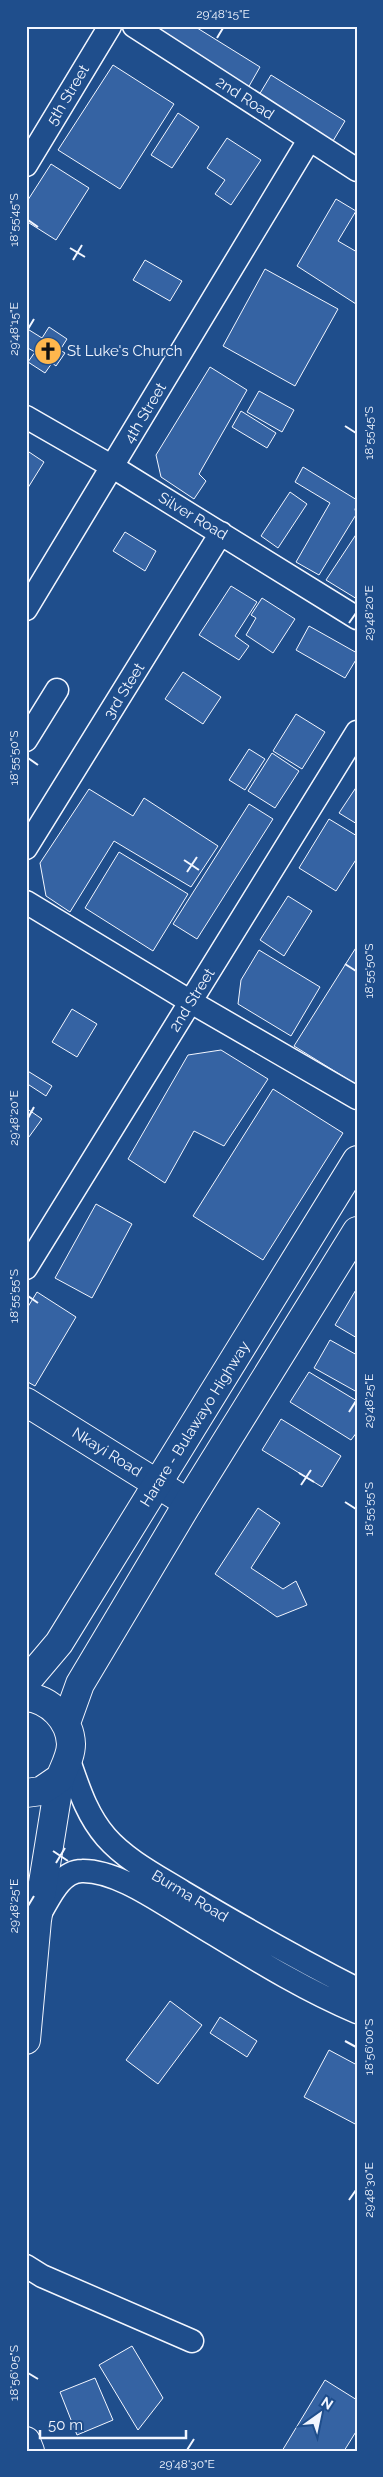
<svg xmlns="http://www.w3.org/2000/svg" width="383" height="2477" font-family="Raleway,sans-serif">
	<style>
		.building { fill: #3563a3; stroke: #f2f6ff }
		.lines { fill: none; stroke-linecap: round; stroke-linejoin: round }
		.minor-casing { stroke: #f2f6ff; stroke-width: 25 }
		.major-casing { stroke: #f2f6ff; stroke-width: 30 }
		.highway-casing { stroke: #f2f6ff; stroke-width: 30 }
		.minor { stroke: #1f4e8c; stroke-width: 22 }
		.major { stroke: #1f4e8c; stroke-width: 28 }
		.highway { stroke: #1f4e8c; stroke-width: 28 }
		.ticks { fill: none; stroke: #f2f6ff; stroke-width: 2 }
		.labels { text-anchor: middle; stroke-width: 4; stroke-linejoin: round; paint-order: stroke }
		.street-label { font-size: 15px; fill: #f2f6ff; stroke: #1f4e8c }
		.poi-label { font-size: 15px; fill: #f2f6ff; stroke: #1f4e8c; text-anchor: start }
		.neatline { fill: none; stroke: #f2f6ff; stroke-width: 2 }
		.ticks-label { font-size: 12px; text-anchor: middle; fill: #f2f6ff }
	</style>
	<rect width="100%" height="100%" fill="#1f4e8c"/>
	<!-- building -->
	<path class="building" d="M148 26H194L260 67 248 88Z
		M113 65 174 104 120 189 58 150Z
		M271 75 345 121 333 141 259 95Z
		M178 113 199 127 172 168 151 155Z
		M227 138 261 160 231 205 215 194 225 180 207 168Z
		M51 164 89 188 56 240 26 221V203Z
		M336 199 356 211 338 241 357 252 356 304 297 266Z
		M145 260 182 281 170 301 133 280Z
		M265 269 338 309 295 386 223 346Z
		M49 327 67 339 60 350 65 353 56 366 52 363 45 373 28 362 35 352 26 347V328L42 338Z
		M210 367 247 390 199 474 206 481 194 499 161 477 156 455Z
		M259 391 294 410 282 432 247 412Z
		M241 411 276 433 267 448 232 427Z
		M26 450 44 462 26 491Z
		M303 467 357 500 355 510 357 513 319 575 296 562 330 503 295 482Z
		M290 492 307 504 278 548 261 536Z
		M125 532 156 551 145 571 113 551Z
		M357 533V599L326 580Z
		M231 586 257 602 235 636 249 646 239 660 199 635Z
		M262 598 295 619 273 653 246 635 256 618 251 615Z
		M309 626 357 653V658L345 678 296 650Z
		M183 672 221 697 203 724 165 699Z
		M296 714 325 732 302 769 273 751Z
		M249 749 265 759 245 790 229 780Z
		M272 753 299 771 275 808 248 791Z
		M357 786V824L339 813Z
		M89 789 133 816 144 798 218 846 191 887 114 841 70 912 46 896 40 863Z
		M249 804 273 819 197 939 173 924Z
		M329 819 357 836V858L336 891 299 868Z
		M119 852 188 894 153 951 85 908Z
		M288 896 312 911 284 956 260 940Z
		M357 946V1085L294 1046Z
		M259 950 320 987 291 1036 238 1004 241 980Z
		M72 1009 97 1024 77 1057 52 1042Z
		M221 1050 268 1079 224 1146 194 1131 165 1183 128 1159 188 1055Z
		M26 1070 52 1086 46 1096 26 1083Z
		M273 1089 343 1133 263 1260 193 1216Z
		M26 1108 42 1119 26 1141Z
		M96 1204 132 1224 92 1298 55 1278Z
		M357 1288V1338L335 1325Z
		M37 1292 76 1317 35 1386 26 1381V1310Z
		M330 1340 357 1355V1392L314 1368Z
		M309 1372 357 1401V1432L351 1440 290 1402Z
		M281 1419 341 1456 322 1487 262 1450Z
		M258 1508 280 1523 251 1568 283 1589 296 1581 307 1605 277 1617 215 1574Z
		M170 2001 202 2025 158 2084 126 2060Z
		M220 2017 257 2041 247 2057 210 2033Z
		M329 2050 357 2065V2125L304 2097Z
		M132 2346 163 2398 138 2430 99 2365Z
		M95 2378 113 2420 77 2435 60 2392Z
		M325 2380 357 2400V2430L344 2451H282Z"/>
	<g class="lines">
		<!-- minor casing -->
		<g class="minor-casing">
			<path id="minor" d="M134 26 357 170
				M26 165 110 26
				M26 417 113 467 357 618
				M26 609 309 140
				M26 740 57 690
				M26 848 221 533
				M26 902 191 1002 357 1098
				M26 1268 357 732
				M68 1758C78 1786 86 1814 106 1837 126 1860 157 1876 183 1892 240 1926 298 1959 357 1989
				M41 1912C50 1897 61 1871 82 1871 118 1870 164 1905 194 1922 247 1954 300 1988 357 2012
				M26 2266 42 2276 192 2341"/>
		</g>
		<!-- major casing -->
		<g class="major-casing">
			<path id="major" d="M26 1402 188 1503
				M26 2040 37 1920 60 1778
				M26 2441 30 2451"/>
		</g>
		<!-- highway casing -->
		<g class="highway-casing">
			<path id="highway" d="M26 1682 59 1643 357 1160
				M26 1697C50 1699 70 1720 71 1744 71 1756 64 1768 60 1778L41 1791 26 1793
				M66 1723 80 1684 188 1503 357 1231"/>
		</g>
		<!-- minor -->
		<use href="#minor" class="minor"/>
		<!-- major -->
		<use href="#major" class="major"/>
		<!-- highway -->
		<use href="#highway" class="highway"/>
	</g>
	<!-- ticks -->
	<path class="ticks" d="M217 38 223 28M28 220 38 227M70 248 85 257M73 260 82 245M28 329 34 319M345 426 356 433M349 623 356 613M28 758 38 765M184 860 199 870M187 872 197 857M345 964 356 971M28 1118 34 1107M28 1296 38 1303M349 1412 356 1401M299 1473 314 1482M301 1485 311 1470M345 1502 356 1509M53 1851 68 1861M56 1863 65 1848M28 1906 34 1896M345 2041 356 2047M349 2200 356 2190M28 2373 38 2379M187 2450 194 2439"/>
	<!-- icons -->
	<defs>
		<g id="church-disc" transform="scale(1.4375)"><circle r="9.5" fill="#ffb74d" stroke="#1f4e8c"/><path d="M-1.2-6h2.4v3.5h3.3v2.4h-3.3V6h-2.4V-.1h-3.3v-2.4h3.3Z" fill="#111"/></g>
	</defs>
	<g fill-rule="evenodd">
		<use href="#church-disc" x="48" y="351"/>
	</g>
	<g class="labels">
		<!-- street labels -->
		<g class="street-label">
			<text transform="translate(68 95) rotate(-59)" y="5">5th Street</text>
			<text transform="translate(245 98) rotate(33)" y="5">2nd Road</text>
			<text transform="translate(145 413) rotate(-59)" y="5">4th Street</text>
			<text transform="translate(193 516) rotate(31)" y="5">Silver Road</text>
			<text transform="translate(124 691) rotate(-58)" y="5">3rd Steet</text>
			<text transform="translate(192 1000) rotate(-58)" y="5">2nd Street</text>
			<text transform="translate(195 1424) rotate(-58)" y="5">Harare - Bulawayo Highway</text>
			<text transform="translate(107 1452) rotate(32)" y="5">Nkayi Road</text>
			<text transform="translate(190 1896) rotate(31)" y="5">Burma Road</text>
		</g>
		<!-- poi labels -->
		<g class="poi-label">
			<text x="67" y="356">St Luke's Church</text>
		</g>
	</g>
	<!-- border -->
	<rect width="383" height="2477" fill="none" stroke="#1f4e8c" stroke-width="55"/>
	<!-- north arrow -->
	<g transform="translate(320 2414) rotate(33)" stroke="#1f4e8c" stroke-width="4" paint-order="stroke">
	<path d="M0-4L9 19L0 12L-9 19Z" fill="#f2f6ff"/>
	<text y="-8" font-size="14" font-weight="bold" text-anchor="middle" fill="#f2f6ff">N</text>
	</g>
	<!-- scale -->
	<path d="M40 2430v8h146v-8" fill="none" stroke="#f2f6ff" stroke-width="2.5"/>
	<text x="48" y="2430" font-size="15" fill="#f2f6ff" stroke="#1f4e8c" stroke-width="4" paint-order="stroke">50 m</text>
	<rect x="28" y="28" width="328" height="2422" class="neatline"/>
	<g class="ticks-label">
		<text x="223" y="18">29°48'15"E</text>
		<text transform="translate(14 220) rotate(-90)" y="4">18°55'45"S</text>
		<text transform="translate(14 329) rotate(-90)" y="4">29°48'15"E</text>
		<text transform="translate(369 433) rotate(-90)" y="4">18°55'45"S</text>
		<text transform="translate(369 613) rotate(-90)" y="4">29°48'20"E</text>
		<text transform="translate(14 758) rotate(-90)" y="4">18°55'50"S</text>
		<text transform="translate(369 971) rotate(-90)" y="4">18°55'50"S</text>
		<text transform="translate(14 1118) rotate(-90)" y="4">29°48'20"E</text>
		<text transform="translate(14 1296) rotate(-90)" y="4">18°55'55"S</text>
		<text transform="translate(369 1401) rotate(-90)" y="4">29°48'25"E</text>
		<text transform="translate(369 1509) rotate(-90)" y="4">18°55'55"S</text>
		<text transform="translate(14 1906) rotate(-90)" y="4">29°48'25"E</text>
		<text transform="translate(369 2047) rotate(-90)" y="4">18°56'00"S</text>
		<text transform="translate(369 2190) rotate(-90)" y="4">29°48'30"E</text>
		<text transform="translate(14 2373) rotate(-90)" y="4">18°56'05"S</text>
		<text x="187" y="2468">29°48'30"E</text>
	</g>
</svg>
